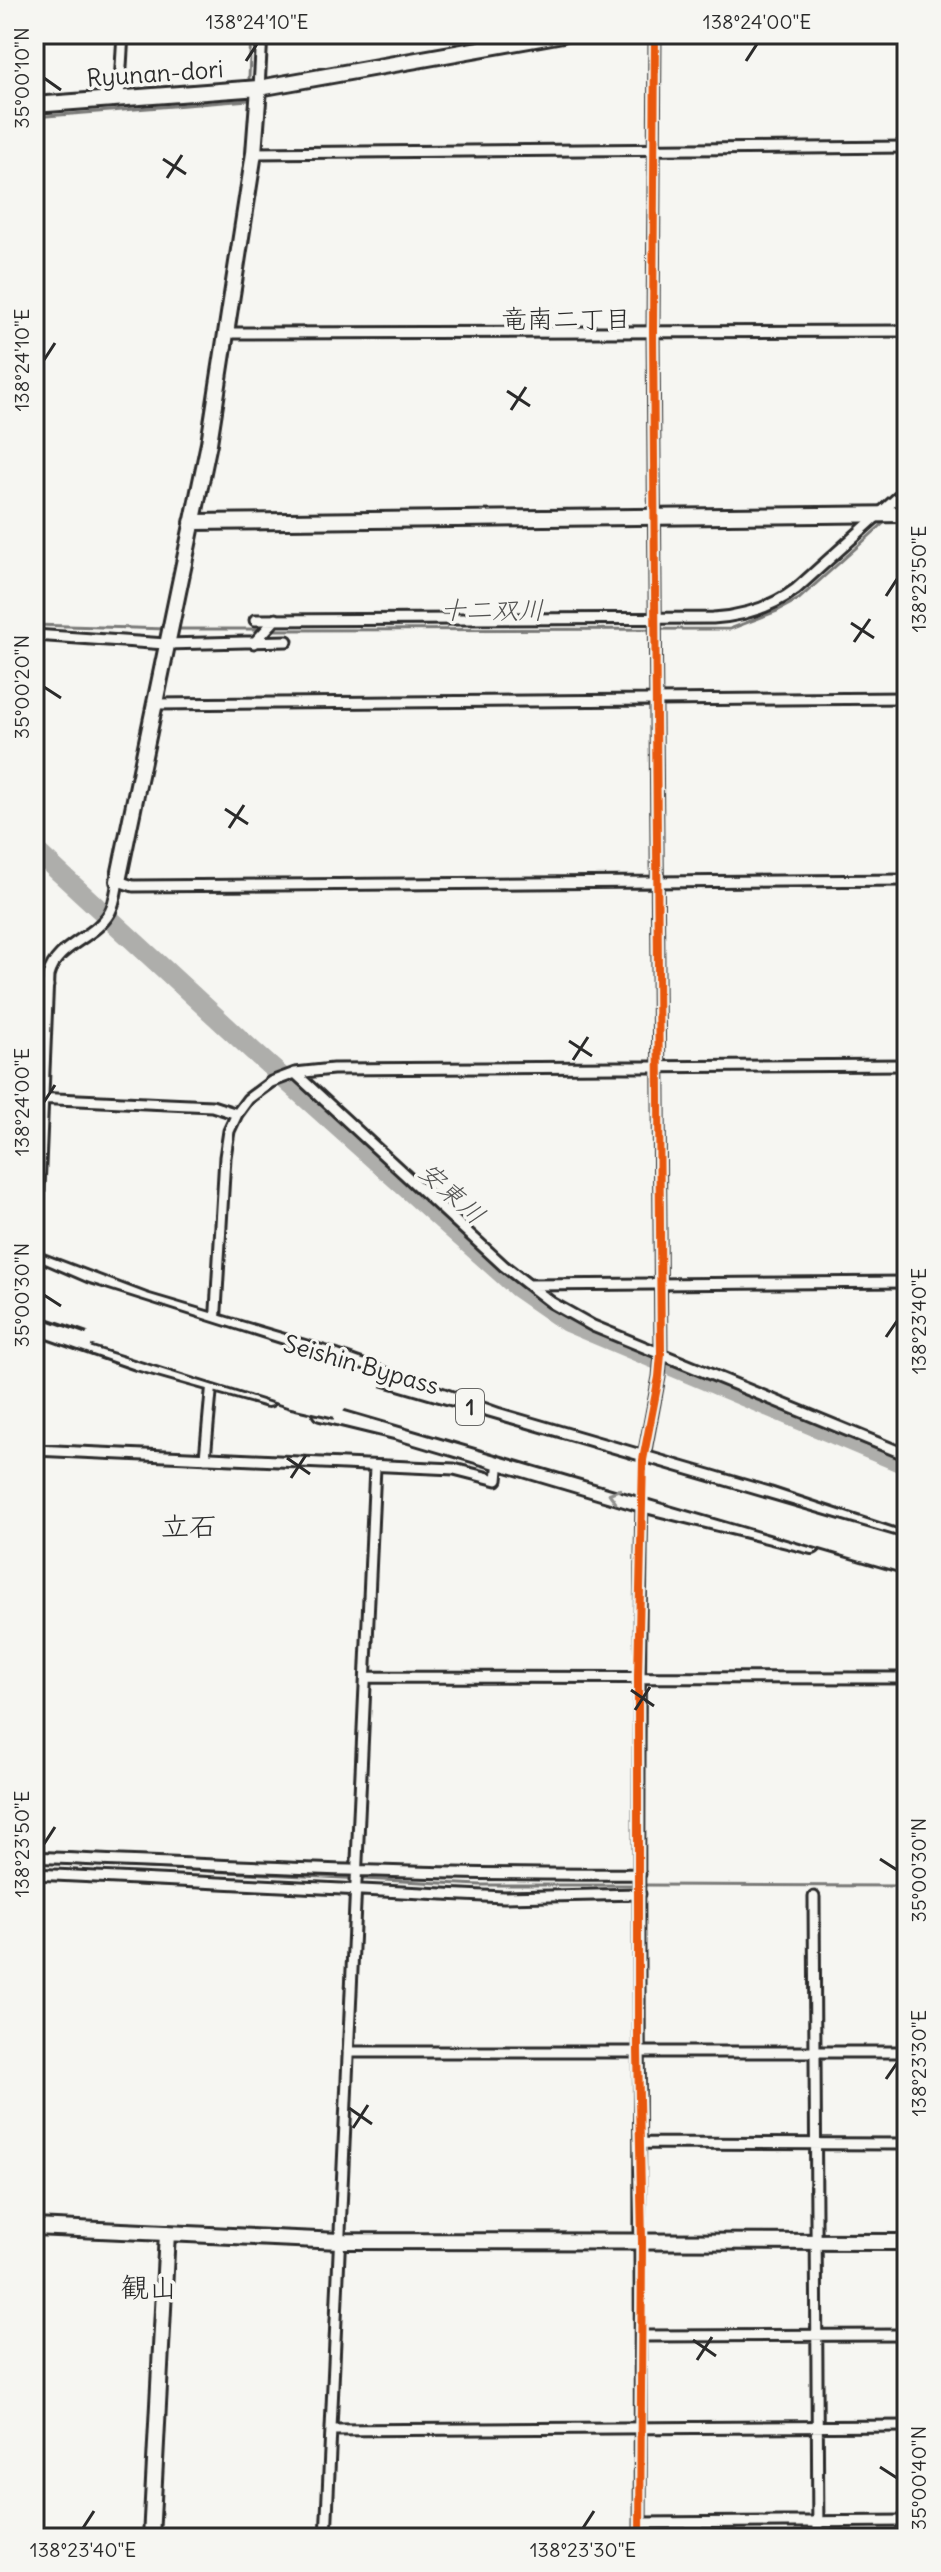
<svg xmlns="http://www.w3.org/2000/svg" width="941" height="2572" font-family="Delius,'Klee One',sans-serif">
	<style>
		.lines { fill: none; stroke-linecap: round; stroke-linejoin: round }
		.stream { stroke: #7a7a78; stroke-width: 3 }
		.river { stroke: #aeaeab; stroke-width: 20 }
		.street-casing { stroke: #2b2b2b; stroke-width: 15 }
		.secondary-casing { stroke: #2b2b2b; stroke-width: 20 }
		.highway-casing { stroke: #2b2b2b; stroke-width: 22 }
		.street { stroke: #f6f6f2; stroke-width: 9 }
		.secondary { stroke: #f6f6f2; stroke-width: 14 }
		.highway { stroke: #f6f6f2; stroke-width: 16 }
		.highway-bridge-casing { stroke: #2b2b2b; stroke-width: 22; stroke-linecap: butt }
		.highway-bridge { stroke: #f6f6f2; stroke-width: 16 }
		.cycleway-casing { stroke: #f6f6f2; stroke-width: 13 }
		.cycleway { stroke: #e8590c; stroke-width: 8 }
		.oneway { stroke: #90908e }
		.ticks { fill: none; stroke: #2b2b2b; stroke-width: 3 }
		.labels { text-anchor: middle; stroke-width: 7; stroke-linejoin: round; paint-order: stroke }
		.shield { fill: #f6f6f2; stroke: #686867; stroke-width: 2 }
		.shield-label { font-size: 22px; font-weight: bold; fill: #2b2b2b }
		.street-label { font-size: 24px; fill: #2b2b2b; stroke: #f6f6f2 }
		.neighbourhood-label { font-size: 26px; fill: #2b2b2b; stroke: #f6f6f2 }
		.water-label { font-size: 26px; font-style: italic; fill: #525251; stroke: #f6f6f2 }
		.quarter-label { font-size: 28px; fill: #2b2b2b; stroke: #f6f6f2 }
		.neatline { fill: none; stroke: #2b2b2b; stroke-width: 3 }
		.ticks-label { font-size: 20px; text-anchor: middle; fill: #2b2b2b }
	</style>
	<rect width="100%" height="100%" fill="#f6f6f2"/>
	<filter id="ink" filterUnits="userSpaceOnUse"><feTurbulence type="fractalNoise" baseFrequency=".0125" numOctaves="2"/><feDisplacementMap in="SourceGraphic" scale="16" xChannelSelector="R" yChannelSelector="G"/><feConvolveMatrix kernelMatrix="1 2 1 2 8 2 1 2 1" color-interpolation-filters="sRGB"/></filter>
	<g filter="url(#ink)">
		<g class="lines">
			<!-- stream -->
			<path class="stream" d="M249 78 251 34
				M34 117 249 100
				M34 625 167 629
				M174 629H263
				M270 630 730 629 777 611 799 599 886 521
				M34 1862 480 1885H635
				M643 1885 907 1886"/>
			<!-- river -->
			<path class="river" d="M34 849 253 1051 518 1288 567 1322 907 1465"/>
			<!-- street casing -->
			<g class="street-casing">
				<path id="street" d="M259 88 262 34
					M119 99 123 34
					M254 153 907 147
					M227 333 907 331
					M255 620 713 618C743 616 771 608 796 589L907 489
					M34 635 166 644 287 641
					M254 643 276 619
					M154 704 907 698
					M34 985 48 986
					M295 1073 504 1266 552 1303 593 1326 907 1455
					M34 1098 212 1106 237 1114
					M36 1261 48 976C56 944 95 939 110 912 115 903 116 891 118 881L133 886 907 880
					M529 1285 907 1282
					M215 1327 225 1157 229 1131 237 1114 248 1099 271 1082 295 1073 333 1069 907 1065
					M34 1351 35 1325
					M34 1450 454 1469 497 1480 499 1459
					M205 1458 212 1382
					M643 1461 659 1377 661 1354 653 332 655 34
					M366 1677 907 1678
					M34 1857C236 1866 437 1876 640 1874
					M34 1874 504 1897 640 1894
					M814 1897 818 2538
					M348 2052H907
					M640 2143 907 2144
					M642 2336 907 2335
					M331 2430 907 2426
					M640 2523 907 2521
					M326 2538 375 1467
					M640 2538C642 2192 635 1846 642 1500"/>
			</g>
			<!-- secondary casing -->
			<g class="secondary-casing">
				<path id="secondary" d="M34 105 259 88 563 34
					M192 522 907 514
					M118 881 209 443 254 153 259 88
					M34 2227 340 2241 907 2242
					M151 2538 167 2233"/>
			</g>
			<!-- highway casing -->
			<g class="highway-casing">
				<path id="highway" d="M34 1260 145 1302 328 1356 498 1417 769 1496 905 1541
					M34 1325 137 1361 268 1398
					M321 1412 399 1431 642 1503 812 1545"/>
			</g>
			<!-- street -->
			<use href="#street" class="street"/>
			<!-- secondary -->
			<use href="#secondary" class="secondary"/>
			<!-- highway -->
			<use href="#highway" class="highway"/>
			<!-- highway-bridge casing -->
			<g class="highway-bridge-casing">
				<path id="highway-bridge" d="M34 1270 85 1292 374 1383
					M34 1287 146 1327 907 1549
					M34 1304 141 1341 907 1565
					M94 1337 292 1399 336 1409"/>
			</g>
			<!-- highway-bridge -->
			<use href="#highway-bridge" class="highway-bridge"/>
			<!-- cycleway casing -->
			<g class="cycleway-casing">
				<path id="cycleway" d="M640 2538 642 2241 638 2051V1675L643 1460 659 1377 661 1354 653 332 655 34"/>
			</g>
			<!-- cycleway -->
			<use href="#cycleway" class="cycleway"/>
		</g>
		<!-- one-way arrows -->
		<defs><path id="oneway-chevron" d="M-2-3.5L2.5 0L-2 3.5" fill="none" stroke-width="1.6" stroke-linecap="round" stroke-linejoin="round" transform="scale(2)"/></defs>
		<use class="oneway" href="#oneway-chevron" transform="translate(614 1495) rotate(-163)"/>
	</g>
	<!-- ticks -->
	<path class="ticks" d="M246 61 257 44M746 61 757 44M44 78 61 90M163 159 186 174M167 178 182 155M44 360 55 343M507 391 530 406M511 410 526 387M886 596 897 579M851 623 874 638M854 642 870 619M44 687 61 698M225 809 248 824M229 828 244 805M569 1041 592 1056M573 1060 588 1037M44 1102 55 1085M44 1295 61 1306M886 1337 897 1321M287 1458 310 1474M291 1478 306 1455M631 1690 654 1706M635 1710 650 1687M44 1844 55 1827M880 1859 897 1870M886 2079 897 2063M349 2108 372 2124M353 2128 368 2105M693 2340 716 2356M697 2360 712 2337M880 2467 897 2478M83 2528 94 2511M583 2528 594 2511"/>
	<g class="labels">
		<!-- shield labels -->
		<rect class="shield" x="456" y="1389" width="28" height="36" rx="6"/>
		<g class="shield-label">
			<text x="470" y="1415">1</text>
		</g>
		<!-- street labels -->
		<g class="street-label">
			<text transform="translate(155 74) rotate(-4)" y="8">Ryunan-dori</text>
			<text transform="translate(361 1365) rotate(16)" y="8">Seishin Bypass</text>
		</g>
		<!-- neighbourhood labels -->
		<g class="neighbourhood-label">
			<text x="566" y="328">竜南二丁目</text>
		</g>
		<!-- water labels -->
		<g class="water-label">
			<text x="492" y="619">十二双川</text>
			<text transform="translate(452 1193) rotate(42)" y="9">安東川</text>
		</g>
		<!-- quarter labels -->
		<g class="quarter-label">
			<text x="189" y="1536">立石</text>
			<text x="149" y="2297">観山</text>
		</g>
	</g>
	<!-- margin -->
	<rect width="941" height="2572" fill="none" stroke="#f6f6f2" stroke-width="88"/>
	<rect x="44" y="44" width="853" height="2484" class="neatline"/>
	<g class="ticks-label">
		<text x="257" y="29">138°24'10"E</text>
		<text x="757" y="29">138°24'00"E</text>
		<text transform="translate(22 78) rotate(-90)" y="7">35°00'10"N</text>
		<text transform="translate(22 360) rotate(-90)" y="7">138°24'10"E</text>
		<text transform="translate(919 579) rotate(-90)" y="7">138°23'50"E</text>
		<text transform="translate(22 687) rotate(-90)" y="7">35°00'20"N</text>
		<text transform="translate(22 1102) rotate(-90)" y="7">138°24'00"E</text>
		<text transform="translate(22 1295) rotate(-90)" y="7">35°00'30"N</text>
		<text transform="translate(919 1321) rotate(-90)" y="7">138°23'40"E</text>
		<text transform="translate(22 1844) rotate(-90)" y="7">138°23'50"E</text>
		<text transform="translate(919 1870) rotate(-90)" y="7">35°00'30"N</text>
		<text transform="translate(919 2063) rotate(-90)" y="7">138°23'30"E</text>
		<text transform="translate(919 2478) rotate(-90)" y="7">35°00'40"N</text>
		<text x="83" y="2557">138°23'40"E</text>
		<text x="583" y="2557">138°23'30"E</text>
	</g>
</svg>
